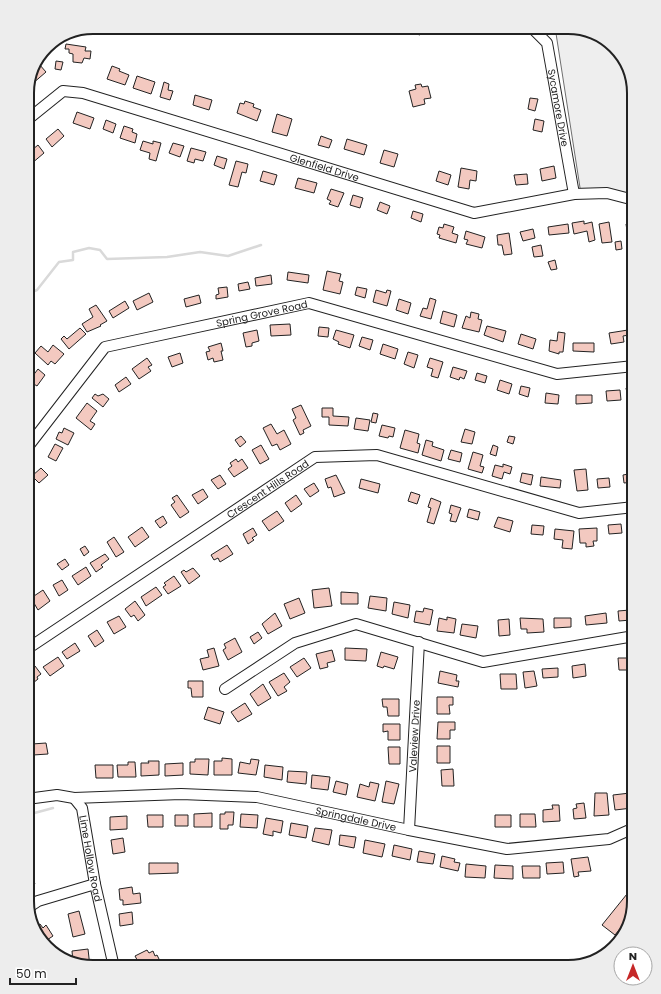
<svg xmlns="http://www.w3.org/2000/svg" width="661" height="994" font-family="Poppins,sans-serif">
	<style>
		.green { fill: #eee; stroke: #6f6f6f }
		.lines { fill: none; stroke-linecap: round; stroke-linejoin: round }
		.stream { stroke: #d9d9d9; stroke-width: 2.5 }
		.building { fill: #f3c9c0; stroke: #222 }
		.minor-casing { stroke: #222; stroke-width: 12 }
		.minor { stroke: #fff; stroke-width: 10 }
		.labels { text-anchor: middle; stroke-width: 3; stroke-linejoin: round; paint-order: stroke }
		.street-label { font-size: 10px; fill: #222; stroke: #fff }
		.rim { fill: none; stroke: #222; stroke-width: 2 }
	</style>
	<rect width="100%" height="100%" fill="#fff"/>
	<!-- green -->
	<path class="green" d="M555 27C583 27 609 36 624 60 640 82 634 170 634 200L581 194Z"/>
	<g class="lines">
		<!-- stream -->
		<path class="stream" d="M27 294 37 290 59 262 73 260V252L89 248 100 250 107 259 167 257 200 252 228 256 261 245
			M27 815 53 808"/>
	</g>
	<!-- building -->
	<path class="building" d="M407 29H422L420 35 406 31Z
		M66 44 86 47 85 51H91L90 59 84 58 82 63 73 62V54L69 53V49H65Z
		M56 61 63 62 61 70 55 69Z
		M39 64 46 72 32 84 30 82Z
		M112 66 120 69 119 71 129 75 125 85 107 79Z
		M137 76 155 82 151 94 133 88Z
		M164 82 169 84 168 90 173 91 170 100 160 97Z
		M421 84 422 87 428 86 431 98 424 99 425 104 413 107 409 91 416 89 415 85Z
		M195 95 212 100 209 110 193 105Z
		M530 98 538 99 535 111 528 109Z
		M245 101 254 104 253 107 261 110 257 121 237 113 240 103 244 104Z
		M77 112 94 118 90 129 73 123Z
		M277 114 292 119 287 136 272 132Z
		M535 119 544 121 542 132 533 130Z
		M106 120 116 124 113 133 103 129Z
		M124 126 133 129 132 132 137 134 135 143 120 138Z
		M58 129 64 136 52 147 46 139Z
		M321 136 332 140 329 148 318 145Z
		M347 139 367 145 364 155 344 149Z
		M143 141 153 144V141L161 143 156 161 149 159 150 153 140 150Z
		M173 143 184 146 180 157 169 153Z
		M38 145 44 153 31 164 27 159V154Z
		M191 148 206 152 203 161 195 159 194 163 187 161Z
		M384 150 398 154 394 167 380 163Z
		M217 156 227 159 224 169 214 165Z
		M236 161 248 164 246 173 242 172 238 187 229 185Z
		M554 166 556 178 542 181 540 169Z
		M461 168 477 171 476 181 470 180 469 189 458 187Z
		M263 171 277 175 274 185 260 181Z
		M439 171 451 175 448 185 436 181Z
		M527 174 528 184 516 185 514 175Z
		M298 178 317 183 314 193 295 188Z
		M331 189 344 193 338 207 329 204 331 201 327 199Z
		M353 195 363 198 360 208 350 205Z
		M380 202 390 206 387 214 377 210Z
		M413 211 423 214 421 222 411 218Z
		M584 221V224L592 222 595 240 589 242 587 231 574 234 572 223Z
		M609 222 612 242 602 243 599 224Z
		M634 223V236L628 237 626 224Z
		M444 224 454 227 452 233 458 235 456 243 439 238 440 235 437 234 439 227 443 228Z
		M568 224 569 233 549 235 548 227Z
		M533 229 535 238 523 241 520 232Z
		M466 231 485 237 482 248 466 244 468 240 464 239Z
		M509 233 512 254 504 255 502 245H498L497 235Z
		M621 241 622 249 616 250 615 242Z
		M541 245 543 256 534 257 532 247Z
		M555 260 557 269 551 270 548 262Z
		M327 271 341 274 339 281 343 282 340 294 323 290Z
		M288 272 309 275 308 283 287 280Z
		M271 275 272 284 256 286 255 278Z
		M248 282 250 289 239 291 238 284Z
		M227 287 228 297 216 299V295L219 294 218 288Z
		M357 287 367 289 365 298 355 295Z
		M376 290 386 293 387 290 391 291 387 306 373 302Z
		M149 293 153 302 137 310 133 301Z
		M199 295 201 303 186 307 184 299Z
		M430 298 436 300 431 319 420 316 423 308 427 309Z
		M399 299 411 303 408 314 396 310Z
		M125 301 129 308 113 318 109 311Z
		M96 305 107 321 100 325 101 326 87 332 82 324 93 317 89 309Z
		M443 311 457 315 454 327 440 323Z
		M471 312 479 314 478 319 482 320 479 332 462 328 466 316 470 318Z
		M290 324 291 335 271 336 270 325Z
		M487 326 506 331 503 342 484 335Z
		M319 327 329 328 328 337 318 336Z
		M80 328 86 334 69 349 61 339 64 336 67 339Z
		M257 330 259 341 252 343V346L246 347 243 333Z
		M336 330 354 335 350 348 338 344 339 342 333 339Z
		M628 330 629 335 623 336 624 342 611 344 609 333Z
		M558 332 565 333 563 352H559V354L549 351 550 340 557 341Z
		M521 334 536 339 533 349 518 344Z
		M362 337 373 340 370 350 359 346Z
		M221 343 223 351H221L223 360 214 362 213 358 208 360 206 352 210 351 208 347Z
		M573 343H594V352L573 351Z
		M383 344 398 349 395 359 380 354Z
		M53 345 64 354 55 364 51 361 48 365 35 353 41 346 48 352Z
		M408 352 418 355 414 368 404 364Z
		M180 353 183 363 172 367 168 357Z
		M147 358 152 365 148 367 151 371 139 379 132 369Z
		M430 358 443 362 438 378 431 376 433 369 427 367Z
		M453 367 467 371 464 379 460 377 459 380 450 377Z
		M38 369 45 375 37 386 29 381Z
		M477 373 487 376 485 383 475 380Z
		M126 377 131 384 119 392 115 385Z
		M500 380 512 384 509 394 497 390Z
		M521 386 530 388 528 397 519 394Z
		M634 387V397L628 398 626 388Z
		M620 390 621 400 607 401 606 391Z
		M546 393 559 395 558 404 545 403Z
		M95 394 98 396 103 394 109 399 103 407 92 398Z
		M576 395H592V403L576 404Z
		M87 403 97 411 90 421 95 424 91 430 76 418Z
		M301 405 311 426 303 430 304 433 300 435 293 420 296 418 292 409Z
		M322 408H333V416L349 417 348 426 329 425V417H322Z
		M373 413 378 414 376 423 371 422Z
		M356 418 370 420 368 431 354 429Z
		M271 424 277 434 284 430 291 444 280 450 277 444 272 446 263 428Z
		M382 425 395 428 393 437 389 436 388 438 379 436Z
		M64 428 74 433 68 445 56 439 59 432 62 433Z
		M465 429 475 432 472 444 461 442Z
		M405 430 419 434 417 443 420 444 418 453 400 448Z
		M241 436 246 442 240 447 235 440Z
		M509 436 515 437 513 444 507 442Z
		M426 440 433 442 432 446 444 450 441 461 422 455Z
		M55 444 63 448 56 461 48 457Z
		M261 445 269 459 260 464 252 450Z
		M493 445 498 447 496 456 490 454Z
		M451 450 462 453 460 462 448 459Z
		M473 452 483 455 480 466 484 467 482 473 468 469Z
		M236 459 238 462 242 459 248 468 234 477 228 469 232 466 230 463Z
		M503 464 512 467 510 474 504 472 502 479 492 476 495 465 503 467Z
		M41 468 48 475 39 483 32 476Z
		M586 469 588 490 577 491 574 470Z
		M522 473 533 475 531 485 520 482Z
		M634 473V482L624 483 623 475Z
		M220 475 226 484 218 489 211 480Z
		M336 475 345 493 334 497 331 487 328 488 325 479Z
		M541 477 561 480 560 488 540 486Z
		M609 478 610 487 598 488 597 479Z
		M361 479 380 484 378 493 359 488Z
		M314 483 319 491 310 497 304 489Z
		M203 489 208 497 198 504 192 495Z
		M411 492 420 495 417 504 408 501Z
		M177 495 189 512 180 518 171 505 175 502 172 498Z
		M296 495 302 504 291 512 285 503Z
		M431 498 441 502 434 524 427 522 431 508 428 507Z
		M451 505 461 508 456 522 450 521 452 514 449 513Z
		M469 509 480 512 478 520 467 517Z
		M277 511 284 521 269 531 262 521Z
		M163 516 167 523 160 528 155 521Z
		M498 517 513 521 510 532 494 527Z
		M634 521V532H630L628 522Z
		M621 524 622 533 609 534 608 525Z
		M532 525 544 526 543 535 531 534Z
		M142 527 149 537 135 547 128 537Z
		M253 528 257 535 252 538 254 540 248 544 243 534Z
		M597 528V541H593L594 546 586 547V543H580L579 529Z
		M555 529 574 531 572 549 562 548 563 540 554 539Z
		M114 537 124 552 116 557 107 542Z
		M227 545 233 554 220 562 218 558 214 560 211 555Z
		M85 546 89 552 84 556 80 549Z
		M105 554 109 559 101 565 103 567 96 572 90 563Z
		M65 559 69 565 62 570 57 564Z
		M86 567 91 576 78 585 72 576Z
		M193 568 200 576 189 584 181 572 184 570 186 572Z
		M174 576 181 586 168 594 163 587 166 585 164 583Z
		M62 580 68 590 59 596 53 585Z
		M156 587 162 595 146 606 141 597Z
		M329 588 332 606 314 608 312 590Z
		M43 590 50 601 38 610 31 598Z
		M341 592 358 593V604H341Z
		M370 596 387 598 386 611 368 608Z
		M299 598 305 613 290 619 284 604Z
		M135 601 145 615 138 621 134 615 131 617 125 609Z
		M394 602 410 605 408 618 392 614Z
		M424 608 433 610 430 625 414 622 416 611 423 612Z
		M630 610 631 620 619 621 618 611Z
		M275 613 282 626 268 634 262 624Z
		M606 613 607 623 586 625 585 616Z
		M119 616 126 627 114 634 107 622Z
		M447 617 456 619 454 633 437 631 439 618 447 620Z
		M520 618 543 619 544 632 527 633V629H521Z
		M554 618H571V627L554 628Z
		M509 619 510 635 499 636 498 620Z
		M462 624 478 626 476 638 460 635Z
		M97 630 104 641 95 647 88 636Z
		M258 632 262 638 254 644 250 637Z
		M235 638 242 652 228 660 223 650 226 648 224 644Z
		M75 643 80 651 67 659 62 652Z
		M214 648 219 666 203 670 200 659 209 657 207 650Z
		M345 648 367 649 366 661 345 660Z
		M332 650 335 661 327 663 328 667 320 669 316 654Z
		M381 652 398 657 394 669 384 666 383 668 377 666Z
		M58 657 64 666 50 676 43 667Z
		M304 658 311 668 297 677 290 667Z
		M618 658H634V670H619Z
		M585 664 586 676 573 678 572 666Z
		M35 666 41 674 37 677 38 679 28 687 27 671Z
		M558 668V677L543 678 542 669Z
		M440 671 457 675 456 681H459L458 687 438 683Z
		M534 671 537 686 525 688 523 672Z
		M284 673 290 682 284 687 287 691 278 696 269 682Z
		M500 674H516L517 689H501Z
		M188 681H203V697H192L191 688H188Z
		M263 684 271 698 258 706 250 694Z
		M437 697H453V705H449L450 714H437Z
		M382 699H399V716H388L387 707H383Z
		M245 703 252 714 238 722 231 712Z
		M208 707 224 712 220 724 204 719Z
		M438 722H455V730H450V739H437Z
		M383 724H400V740H388V731L383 732Z
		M46 743 48 754 33 755 32 744Z
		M437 746H450V763H437Z
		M388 747H400V764H389Z
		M222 758 232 759V775H214V761H222Z
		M195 759H209L208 775 190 774V762H195Z
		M251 759 259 760 256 775 238 773 240 762 250 764Z
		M148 761H159V775L141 776V763H149Z
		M128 762H135L136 777H118L117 765H128Z
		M183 763V775L165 776V764Z
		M95 765H113V778H96Z
		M265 765 283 767 282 780 264 777Z
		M453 769 454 786H442L441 770Z
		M288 771 307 772 306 784 287 782Z
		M312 775 330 777 328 790 311 788Z
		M336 781 348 784 346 795 333 792Z
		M386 781 399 784 394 804 382 802Z
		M370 782 379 784 375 801 357 797 360 784 369 787Z
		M595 793H607L609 815 594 816Z
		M630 793 632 808 615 810 613 795Z
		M584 803 586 818 574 819 573 809 577 808 576 804Z
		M552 805H559L560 821 543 822V810L553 809Z
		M225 812H234L233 825H228V829H220V814H225Z
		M212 813V827H194V814Z
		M241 814 258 815 257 828 240 827Z
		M520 814H535L536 827H520Z
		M147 815H163V827H148Z
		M175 815H188V826H175Z
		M495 815H511V827H495Z
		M127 816V829L110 830V817Z
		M266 818 283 821 281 833 273 831V836L263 834Z
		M291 823 308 826 306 838 289 835Z
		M315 828 332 830 329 845 312 841Z
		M340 835 356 837 354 848 339 845Z
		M123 838 125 852 113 854 111 840Z
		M365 840 385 844 382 857 363 853Z
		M394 845 412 849 410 860 392 856Z
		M419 851 435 854 433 864 417 862Z
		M442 856 455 859 454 862 460 863 458 871 440 867Z
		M588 857 591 871 578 872 579 876 574 877 571 859Z
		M563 862 564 873 547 874 546 863Z
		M149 863H178V873L149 874Z
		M466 864 486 866 485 878 465 877Z
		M495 865 513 866V879L494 878Z
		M522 866H540V878H523Z
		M30 874 35 884 27 888V876Z
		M132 887 133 894 140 893 141 903 123 905V900H120L119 889Z
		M631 889 634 891V901L630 916 615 935 602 925Z
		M79 911 85 934 73 937 68 914Z
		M132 912 133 924 120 926 119 914Z
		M40 924 43 928 46 925 53 936 44 942 36 934 34 927Z
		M88 949 90 967 73 962 72 951Z
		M147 950 149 953 153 951 155 956 157 955 160 961 155 964 157 967H141L135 956Z"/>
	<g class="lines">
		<!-- minor casing -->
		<g class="minor-casing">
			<g id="minor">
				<path id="s1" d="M532 28 547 43 574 194"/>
				<path id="s2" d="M27 120 63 91 83 93 474 213 574 194 607 193 634 200"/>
				<path id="s3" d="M27 448 105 347 309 303 557 374 634 366"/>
				<path id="s4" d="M27 649 315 457 377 455 579 513 634 507"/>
				<path d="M225 689 295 643 356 624 483 662 634 636"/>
				<path id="s5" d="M74 798 82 808 95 884 114 967"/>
				<path id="s6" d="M27 799 57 795 74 798 181 794 257 797 409 830 507 849 609 839 634 828"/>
				<path id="s7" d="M409 830 419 642"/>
				<path d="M29 907 38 901 95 884"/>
			</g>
		</g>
		<!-- minor -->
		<use href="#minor" class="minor"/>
	</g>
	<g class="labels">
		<!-- street labels -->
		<g class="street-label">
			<text dy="4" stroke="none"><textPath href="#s1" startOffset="87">Sycamore Drive</textPath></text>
			<text dy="4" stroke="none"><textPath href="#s2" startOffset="319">Glenfield Drive</textPath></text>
			<text dy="4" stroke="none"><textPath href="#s3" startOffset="288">Spring Grove Road</textPath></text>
			<text dy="4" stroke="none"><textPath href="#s4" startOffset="289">Crescent Hills Road</textPath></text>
			<text dy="4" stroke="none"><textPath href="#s7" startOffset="94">Valeview Drive</textPath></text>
			<text dy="4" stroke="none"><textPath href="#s6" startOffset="332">Springdale Drive</textPath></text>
			<text dy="4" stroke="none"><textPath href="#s5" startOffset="64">Lime Hollow Road</textPath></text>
		</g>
	</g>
	<!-- crop -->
	<path d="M0 0H661V994H0ZM93 34H568A59 59 0 0 1 627 93V901A59 59 0 0 1 568 960H93A59 59 0 0 1 34 901V93A59 59 0 0 1 93 34Z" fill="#ededed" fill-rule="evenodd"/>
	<path class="rim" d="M93 34H568A59 59 0 0 1 627 93V901A59 59 0 0 1 568 960H93A59 59 0 0 1 34 901V93A59 59 0 0 1 93 34Z"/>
	<!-- north arrow -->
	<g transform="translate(633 966)"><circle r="19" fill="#ffffff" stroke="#a7a7a7"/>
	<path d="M0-3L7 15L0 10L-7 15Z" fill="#c62828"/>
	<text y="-6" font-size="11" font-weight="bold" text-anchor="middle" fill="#222222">N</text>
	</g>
	<!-- scale -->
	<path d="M10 978v6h66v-6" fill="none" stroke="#222222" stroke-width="2"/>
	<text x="16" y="978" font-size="12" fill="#222222" stroke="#ffffff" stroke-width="3" paint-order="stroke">50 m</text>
</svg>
